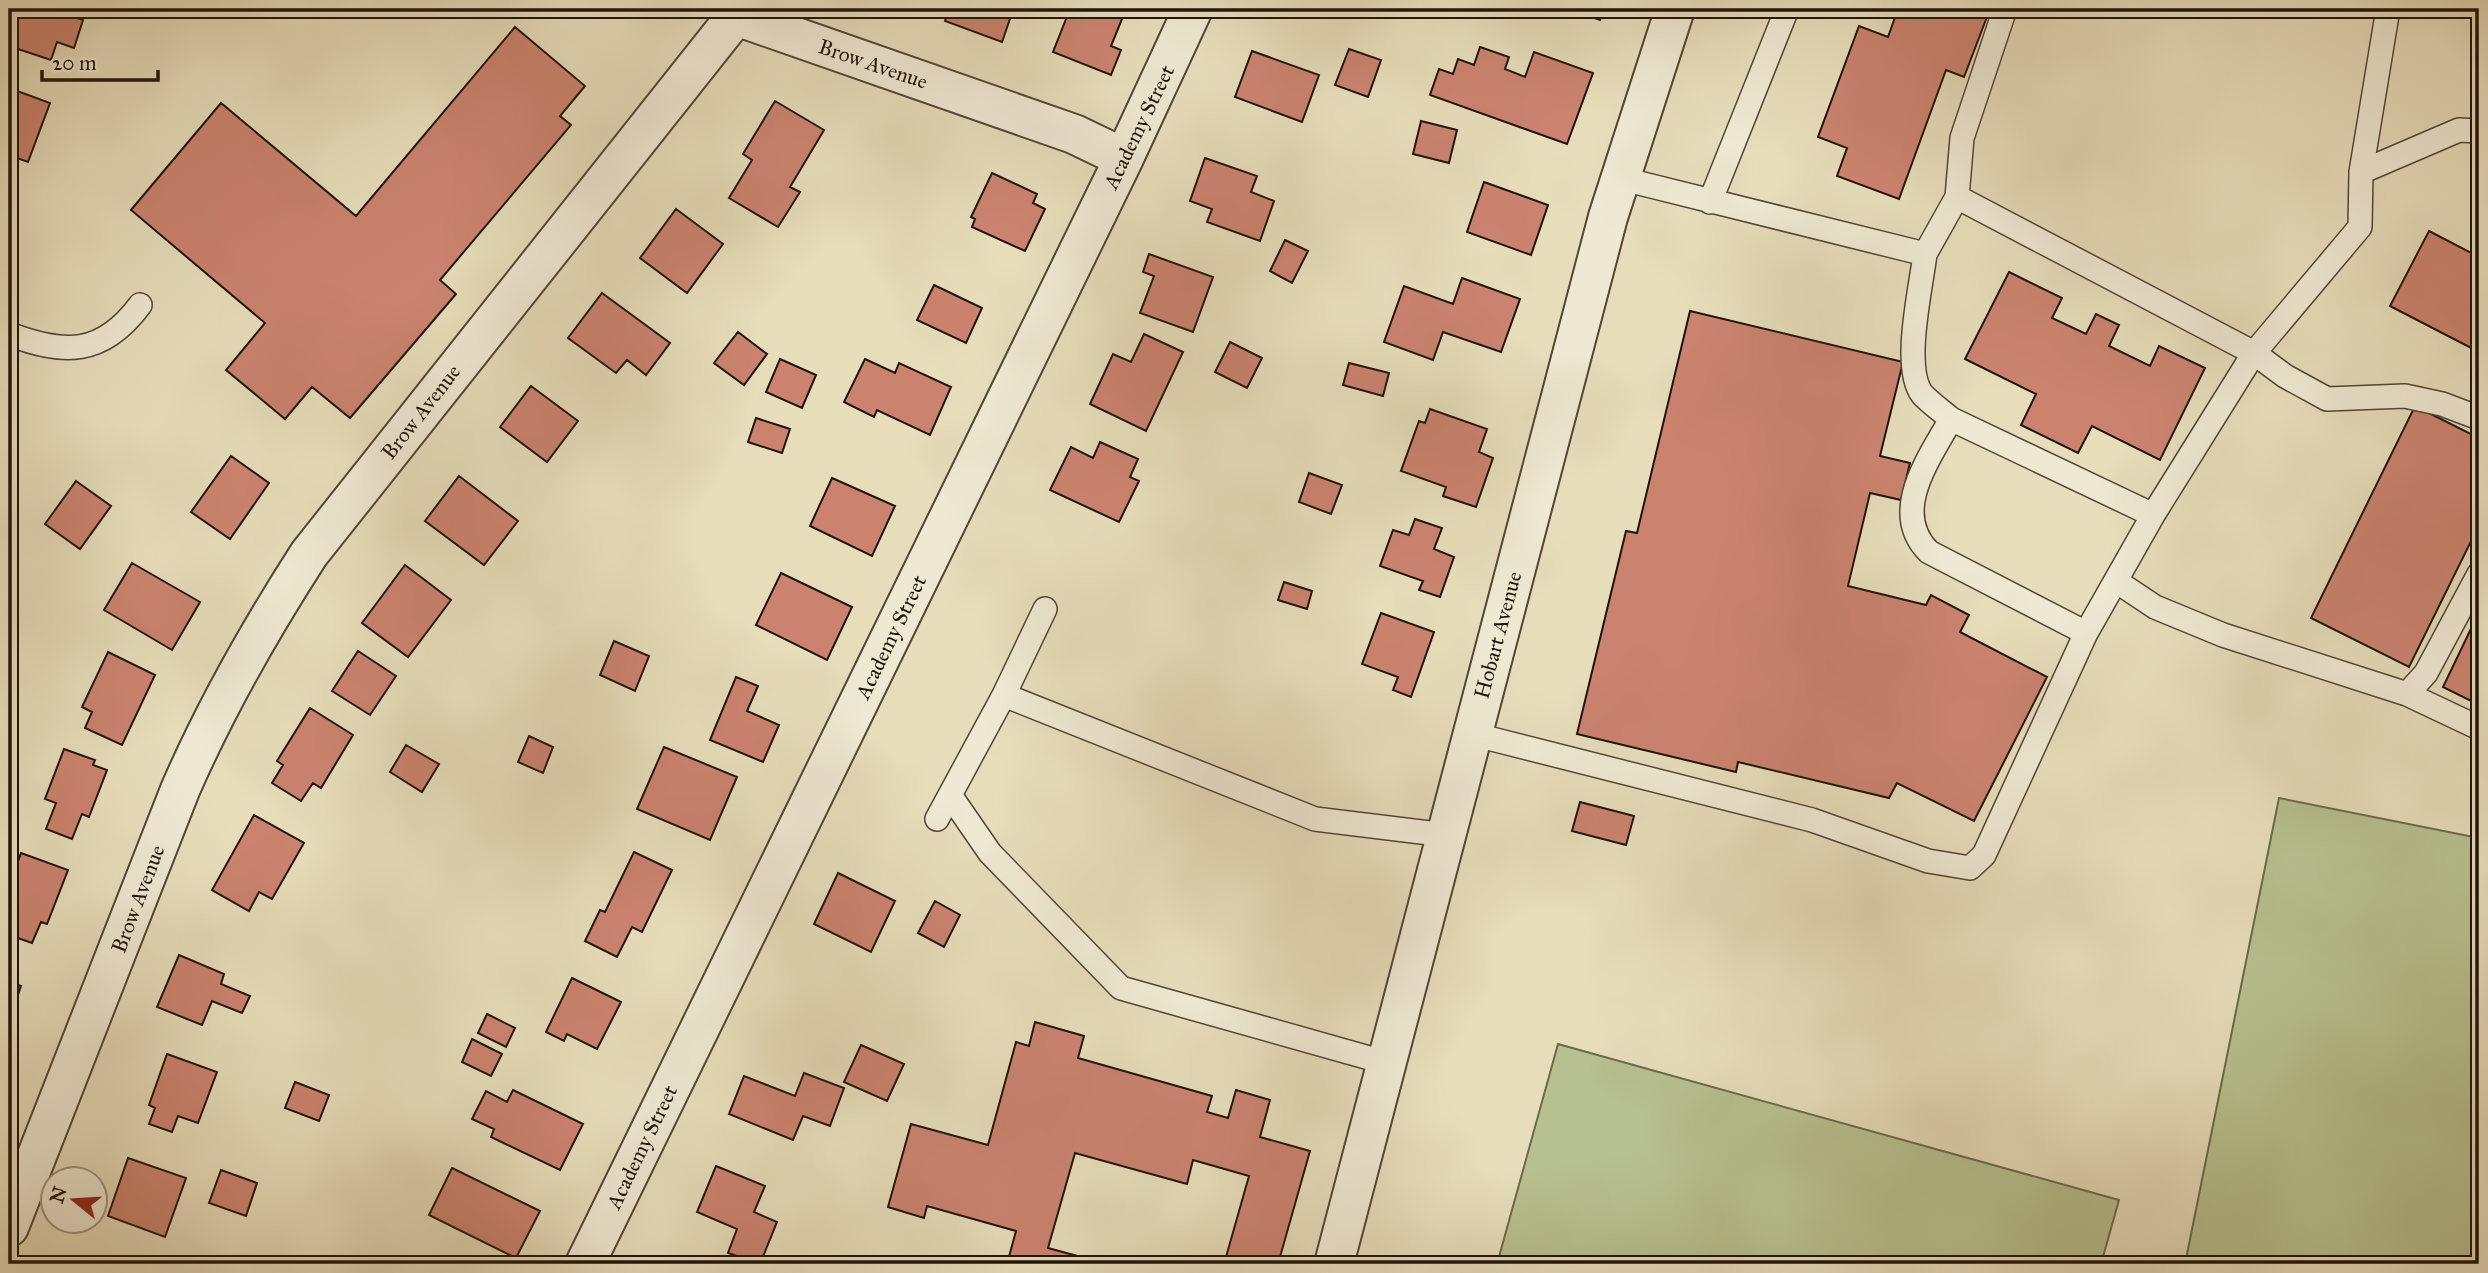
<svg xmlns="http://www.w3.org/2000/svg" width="2488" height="1273" font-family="'IM FELL Great Primer',serif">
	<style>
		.green { fill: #b7c08f; stroke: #6b6a4d; stroke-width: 2 }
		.building { fill: #cb8370; stroke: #1f140b; stroke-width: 2 }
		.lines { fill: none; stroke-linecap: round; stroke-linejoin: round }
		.service-casing { stroke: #514637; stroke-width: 26 }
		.minor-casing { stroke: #514637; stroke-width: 42 }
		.service { stroke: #efe9d3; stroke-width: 23 }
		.minor { stroke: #efe9d3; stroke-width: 38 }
		.labels { text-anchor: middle; stroke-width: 5; stroke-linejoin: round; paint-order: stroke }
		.street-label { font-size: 21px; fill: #1f140b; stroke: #efe9d3 }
	</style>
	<rect width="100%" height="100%" fill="#e7ddbb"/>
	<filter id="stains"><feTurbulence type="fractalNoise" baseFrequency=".00286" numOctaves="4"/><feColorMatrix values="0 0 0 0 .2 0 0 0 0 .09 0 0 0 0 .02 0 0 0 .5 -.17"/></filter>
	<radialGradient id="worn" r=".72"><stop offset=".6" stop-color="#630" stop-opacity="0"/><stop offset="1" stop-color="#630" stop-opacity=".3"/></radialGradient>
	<!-- green -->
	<path class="green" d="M2279 798 2479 838V1264H2185Z
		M1558 1044 2119 1200 2101 1264H1497Z"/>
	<!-- building -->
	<path class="building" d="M22 9H69L67 14 83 20 74 48 57 42 51 60 9 46Z
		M949 9H1002L1001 12 1011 16 1002 42 945 21Z
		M1070 9H1112L1124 14 1111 46 1121 50 1111 75 1053 52Z
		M1569 9H1604L1600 20Z
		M1898 9H1990L1964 77 1946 70 1899 199 1837 176 1847 148 1818 137 1859 26 1888 37Z
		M515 27 585 86 560 116 571 125 440 280 456 294 350 418 312 387 285 419 226 370 265 323 131 210 221 103 356 216Z
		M1480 47 1509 57 1505 69 1525 77 1534 52 1593 73 1567 144 1430 95 1439 69 1453 74 1458 59 1474 65Z
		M1349 49 1381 60 1368 97 1335 85Z
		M1252 51 1319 75 1302 122 1235 97Z
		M9 88 50 103 28 162 9 155Z
		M775 101 824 130 790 187 800 192 778 227 729 198 752 160 743 154Z
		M1421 121 1457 130 1449 163 1413 154Z
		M1205 158 1257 176 1251 192 1274 201 1260 241 1207 222 1212 209 1190 201Z
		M992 173 1037 194 1033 203 1045 209 1025 251 972 227 975 219 971 217Z
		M1484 182 1548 205 1531 255 1467 232Z
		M676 209 723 244 687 293 640 258Z
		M2429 231 2479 257V352L2390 306Z
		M1285 240 1308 251 1292 283 1270 271Z
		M1149 254 1213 277 1193 332 1140 313 1154 276 1143 272Z
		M2009 272 2062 298 2052 318 2086 334 2096 314 2119 325 2109 346 2150 366 2159 346 2205 368 2160 460 2092 426 2078 453 2021 425 2036 394 1965 359Z
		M1462 278 1520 299 1501 352 1443 332 1433 360 1384 342 1404 286 1453 304Z
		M934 285 982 308 966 343 917 320Z
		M602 293 670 343 646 375 627 360 616 373 568 338Z
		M1690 311 1903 362 1880 456 1910 463 1901 500 1870 493 1848 586 1926 605 1931 595 1969 615 1960 632 2047 677 1974 821 1897 783 1889 798 1738 762 1736 772 1577 734 1626 531 1637 533Z
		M738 332 767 354 744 385 714 363Z
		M1144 334 1183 352 1146 431 1090 404 1113 354 1131 362Z
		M1230 342 1262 358 1247 388 1215 372Z
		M780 359 816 375 802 408 766 392Z
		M865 359 895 373 899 363 951 387 930 435 877 410 874 417 844 402Z
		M1349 363 1389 373 1383 396 1343 385Z
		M531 386 578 421 547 462 500 427Z
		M2415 406 2479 438V525L2409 667 2311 618Z
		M1430 409 1487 429 1479 452 1493 458 1476 507 1443 496 1446 487 1401 471 1419 421 1425 423Z
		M756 418 790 429 782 453 748 442Z
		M1100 442 1138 459 1130 477 1139 481 1119 522 1050 490 1071 447 1093 458Z
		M231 456 269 483 230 539 191 512Z
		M1309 473 1342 485 1331 514 1299 502Z
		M459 476 518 521 484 565 425 521Z
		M832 478 895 506 872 556 810 526Z
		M76 481 111 506 80 549 45 524Z
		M1415 519 1442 528 1434 549 1454 557 1440 597 1419 590 1423 581 1380 566 1393 530 1409 535Z
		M132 563 200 602 172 650 104 610Z
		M405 565 451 600 408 657 362 623Z
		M781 573 852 607 827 660 756 625Z
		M1284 582 1312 591 1307 609 1278 600Z
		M2479 612V705L2443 687Z
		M1381 613 1434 632 1411 697 1393 690 1398 677 1362 664Z
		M614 641 649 656 635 691 600 675Z
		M358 651 396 676 370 715 332 691Z
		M108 652 155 675 122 745 85 728 92 712 82 707Z
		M736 677 758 686 747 711 779 725 763 762 710 740Z
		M310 708 353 735 321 788 313 783 301 801 272 783 283 765 277 761Z
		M529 736 553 747 543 773 518 762Z
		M406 745 439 764 422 792 390 772Z
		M664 747 737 777 710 840 637 809Z
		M64 749 95 760 93 765 107 770 89 817 82 814 72 839 46 829 56 803 45 799Z
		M1580 802 1634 816 1626 845 1572 831Z
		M254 815 304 843 272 899 259 892 249 911 212 890Z
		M634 852 672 870 642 932 632 927 617 957 585 941 600 910 605 912Z
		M21 853 68 870 47 924 41 922 32 943 9 935V886Z
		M838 873 895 901 871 952 814 924Z
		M935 901 960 915 944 947 918 933Z
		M179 955 224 974 221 984 250 996 242 1013 212 1001 202 1025 157 1007Z
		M572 978 621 1002 597 1049 567 1034 564 1041 546 1032Z
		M9 982 21 986 9 1022Z
		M487 1014 515 1028 506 1047 478 1033Z
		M1035 1022 1084 1036 1078 1058 1212 1096 1207 1112 1228 1118 1236 1090 1270 1100 1260 1137 1310 1151 1278 1264H1224L1249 1176 1193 1160 1187 1184 1075 1153 1048 1248 1107 1264H1007L1016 1231 927 1206 924 1218 888 1207 911 1124 988 1145 1016 1042 1029 1046Z
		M472 1039 502 1054 491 1076 462 1062Z
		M861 1045 904 1064 887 1101 844 1082Z
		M167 1054 217 1072 198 1123 178 1116 172 1132 149 1124 155 1108 149 1105Z
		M804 1073 844 1088 830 1126 803 1116 793 1140 729 1114 744 1076 795 1096Z
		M295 1082 329 1095 319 1121 285 1108Z
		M513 1090 583 1124 560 1170 491 1137 494 1129 472 1119 486 1091 507 1102Z
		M128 1158 186 1178 165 1237 108 1216Z
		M716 1166 765 1186 754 1212 777 1222 760 1264 728 1253 737 1229 697 1212Z
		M452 1168 540 1211 516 1258 429 1215Z
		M221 1170 257 1183 246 1216 209 1203Z"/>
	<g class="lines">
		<!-- service casing -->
		<g class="service-casing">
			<path id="service" d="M2361 172 2459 130 2479 131
				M1619 178 1925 254 1957 197 2254 353 2360 227 2361 172 2388 9
				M1957 197 1962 138 2005 9
				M1710 202 1787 9
				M1925 254C1921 288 1902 367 1922 394 1930 403 1942 411 1951 419
				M9 334C64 355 102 356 140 305
				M2116 581 2155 607 2223 635 2407 694 2479 728
				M2086 633 1929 552C1889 512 1929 459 1951 419L2153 515
				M2407 694 2426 673 2479 574
				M1004 695 1315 819 1446 835
				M1472 734 1812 820 1928 861 1970 868 1984 855 2086 633 2153 515 2254 353 2285 376 2327 399 2405 396 2442 404 2479 418
				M950 795 990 853 1121 988 1387 1063
				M937 819 1004 695 1045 609"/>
		</g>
		<!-- minor casing -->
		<g class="minor-casing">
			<path id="minor" d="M9 1227 180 790C216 707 260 630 309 554L736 16 1074 134 1124 158
				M585 1264 1124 158 1193 9
				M1334 1264 1608 217 1675 9"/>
		</g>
		<!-- service -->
		<use href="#service" class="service"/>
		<!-- minor -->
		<use href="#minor" class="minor"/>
	</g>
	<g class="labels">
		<!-- street labels -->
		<g class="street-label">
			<text transform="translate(873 64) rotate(19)" y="7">Brow Avenue</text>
			<text transform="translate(1139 127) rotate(-64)" y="7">Academy Street</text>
			<text transform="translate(421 412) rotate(-52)" y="7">Brow Avenue</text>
			<text transform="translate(1498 635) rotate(-75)" y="7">Hobart Avenue</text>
			<text transform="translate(891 637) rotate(-64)" y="7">Academy Street</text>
			<text transform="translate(138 899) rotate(-69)" y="7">Brow Avenue</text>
			<text transform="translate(642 1147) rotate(-64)" y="7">Academy Street</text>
		</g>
	</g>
	<!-- margin -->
	<rect width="2488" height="1273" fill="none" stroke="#e7ddbb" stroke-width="35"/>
	<rect x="10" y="10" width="2467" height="1252" fill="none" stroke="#1f140b" stroke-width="3.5"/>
	<rect x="18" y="18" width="2453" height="1238" fill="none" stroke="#1f140b" stroke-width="2"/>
	<!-- north arrow -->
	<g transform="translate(74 1200) rotate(288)"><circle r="33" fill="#efe9d3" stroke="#9c9483" stroke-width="2"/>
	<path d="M0-5L12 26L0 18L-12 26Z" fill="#8f2418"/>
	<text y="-10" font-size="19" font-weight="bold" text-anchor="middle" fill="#1f140b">N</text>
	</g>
	<!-- scale -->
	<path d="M42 70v10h116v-10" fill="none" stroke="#1f140b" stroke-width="3.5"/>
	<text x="52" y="70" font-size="21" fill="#1f140b" stroke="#efe9d3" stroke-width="5" paint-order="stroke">20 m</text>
	<rect width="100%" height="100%" filter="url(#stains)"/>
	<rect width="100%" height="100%" fill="url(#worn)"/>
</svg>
